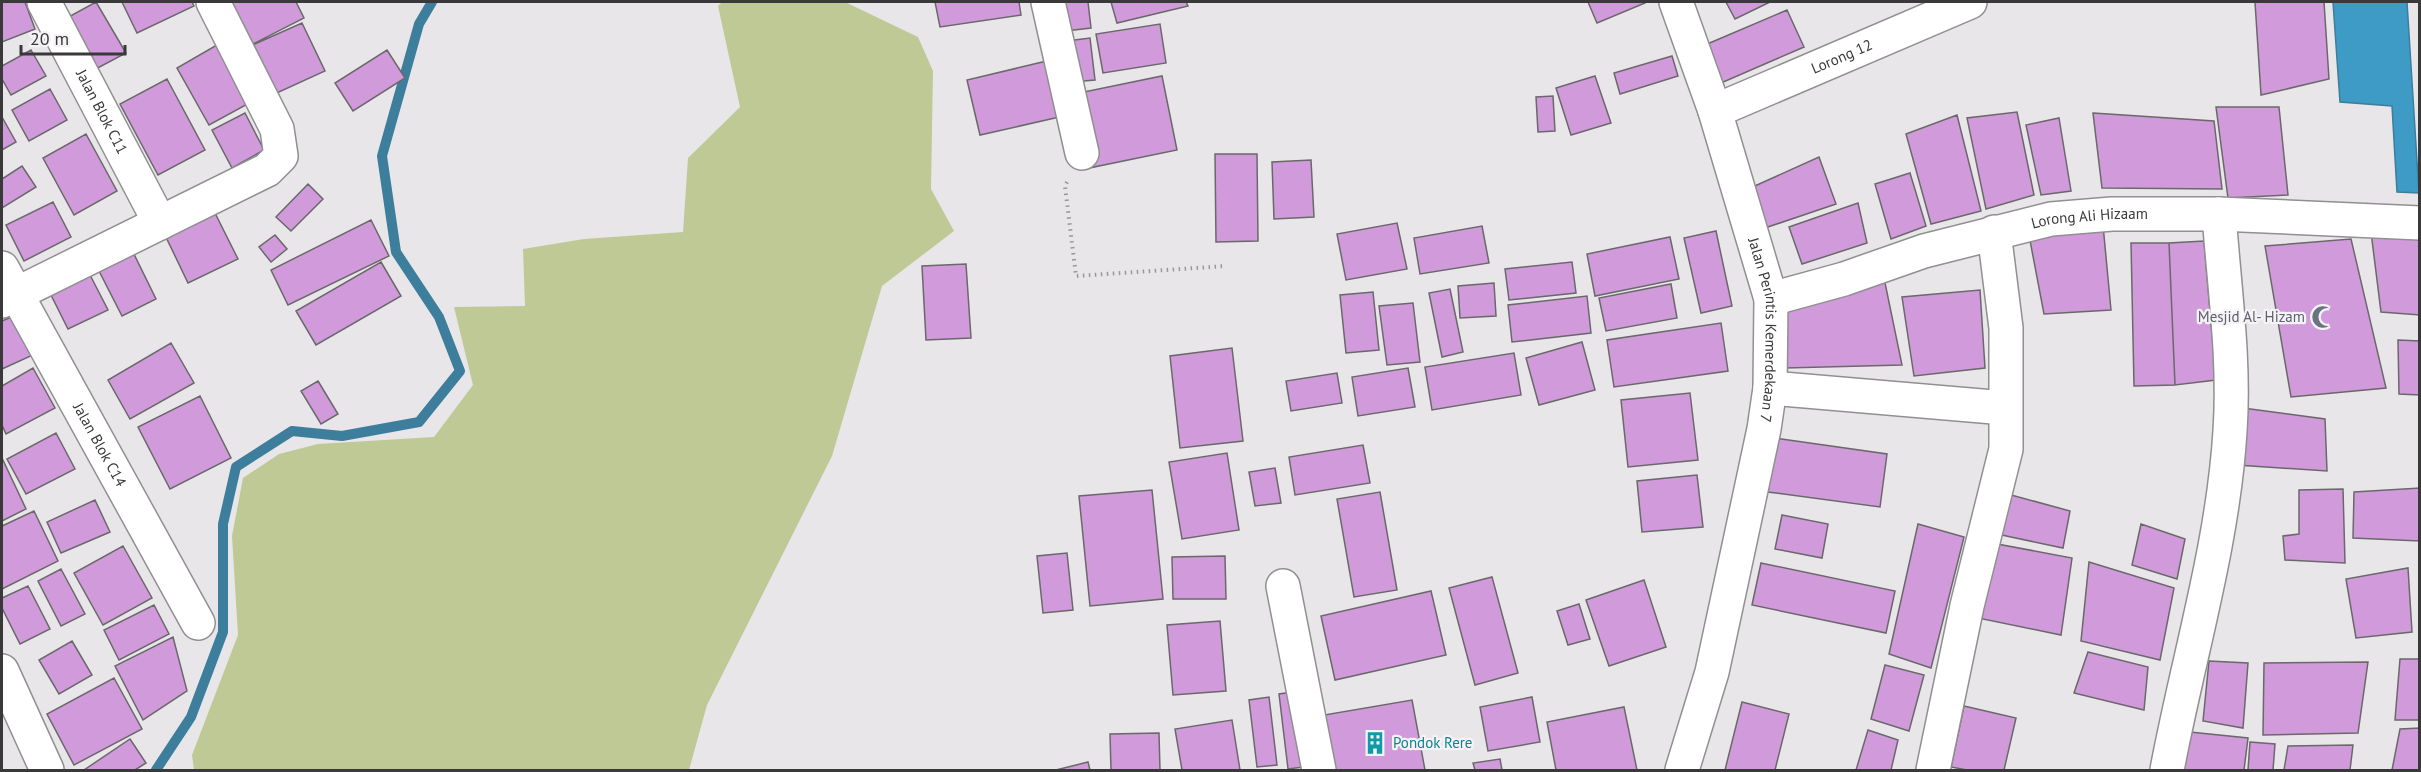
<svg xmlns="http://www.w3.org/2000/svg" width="2421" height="772" font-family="'PT Sans',sans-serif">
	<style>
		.green { fill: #bec996 }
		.water { fill: #3d9bc5; stroke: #3c7e9b; stroke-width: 1.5 }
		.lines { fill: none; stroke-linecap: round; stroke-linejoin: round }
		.stream { stroke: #3c7e9b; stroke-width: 10 }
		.building { fill: #d19bdb; stroke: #6a686b; stroke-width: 1.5 }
		.minor-casing { stroke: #918f91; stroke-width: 36 }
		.path { stroke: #999799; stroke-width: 4; stroke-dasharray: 1.5 4.5; stroke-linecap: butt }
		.minor { stroke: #fff; stroke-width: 33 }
		.labels { text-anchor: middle; stroke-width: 4.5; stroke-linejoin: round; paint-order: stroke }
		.street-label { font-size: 15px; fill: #3a393a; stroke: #f6f3f7 }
		.worship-label { font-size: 15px; fill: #5b616d; stroke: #f6f3f7; text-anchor: end }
		.culture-label { font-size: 15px; fill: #0d838f; stroke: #f6f3f7; text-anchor: start }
	</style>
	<rect width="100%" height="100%" fill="#e9e6e9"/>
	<!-- green -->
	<path class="green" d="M722 2H845L918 37 933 71 931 189 954 231 882 286 832 456 707 705 689 770H194L192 755 238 635 232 536 243 478 279 454 318 444 434 437 473 385 454 307 525 306 523 249 584 239 683 232 688 158 740 107 718 6Z"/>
	<!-- water -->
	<path class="water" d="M2333 2H2407L2419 193 2397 192 2392 106 2340 102Z"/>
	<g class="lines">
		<!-- stream -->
		<path class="stream" d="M156 770 191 717 223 632V524L236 467 292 431 342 436 419 422 460 371 439 317 396 252 382 156 419 24 432 2"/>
	</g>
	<!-- building -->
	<path class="building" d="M2 2H25L35 29 2 42Z
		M96 2 126 53 92 71 63 20Z
		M122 2H192L194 6 137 33Z
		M229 2H296L304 18 251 45Z
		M935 2H1019L1021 15 940 27Z
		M1053 2H1088L1091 28 1057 32Z
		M1111 2H1186L1188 6 1117 23Z
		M1588 2H1645V3L1597 23Z
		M1726 2H1770L1735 19Z
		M2255 2H2324L2329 79 2261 95Z
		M1787 10 1804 47 1721 83 1705 45Z
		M302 23 325 71 268 97 246 48Z
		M1160 24 1166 63 1103 73 1096 34Z
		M1090 38 1095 80 1072 82 1067 41Z
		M222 42 255 100 209 125 177 68Z
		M31 50 46 76 11 95 2 79V66Z
		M387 50 405 78 353 111 335 83Z
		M1672 56 1678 76 1620 94 1614 73Z
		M1051 60 1064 116 980 135 967 80Z
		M1162 76 1177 150 1089 168 1074 94Z
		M1595 76 1611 123 1571 135 1556 88Z
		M167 79 205 150 158 175 120 104Z
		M50 89 67 120 29 141 12 110Z
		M1553 96 1555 131 1538 132 1536 97Z
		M2216 107H2279L2288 195 2228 198Z
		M2017 112 2034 195 1986 209 1967 118Z
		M245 113 264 150 232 168 212 130Z
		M2093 113 2214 121 2222 189 2102 188Z
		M1957 115 1981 211 1931 224 1906 134Z
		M2 117 16 142 2 150Z
		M2059 118 2071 191 2041 195 2026 125Z
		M86 134 117 191 74 215 43 158Z
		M1215 154H1257L1258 241 1216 242Z
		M1819 157 1836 204 1759 230 1746 190Z
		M1311 160 1314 217 1274 219 1272 162Z
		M22 166 36 187 2 208V179Z
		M1910 173 1926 226 1891 239 1875 184Z
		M308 184 323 199 291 231 276 217Z
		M53 202 71 237 24 261 6 225Z
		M1858 203 1867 243 1802 264 1789 227Z
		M213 209 238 259 188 283 164 233Z
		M371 220 389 256 288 305 271 270Z
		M1397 223 1407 269 1346 280 1337 234Z
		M2103 225 2111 310 2044 314 2028 230Z
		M1482 226 1489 263 1420 274 1414 238Z
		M1716 231 1732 306 1701 313 1684 238Z
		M2371 232H2420V315L2381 312Z
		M275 235 287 249 271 262 259 247Z
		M1670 237 1679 279 1595 296 1587 254Z
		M2351 239 2386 388 2291 397 2265 246Z
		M2204 241 2216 380 2175 385 2169 243Z
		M2131 243H2169L2175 385 2134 386Z
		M130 246 156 299 122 316 95 263Z
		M381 262 401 296 316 345 296 311Z
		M1572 262 1576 293 1509 300 1505 269Z
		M966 264 971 338 926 340 922 266Z
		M89 273 108 310 68 329 50 293Z
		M1884 278 1902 365 1785 368V301Z
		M1494 283 1496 316 1460 318 1458 286Z
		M1671 284 1677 318 1606 331 1599 298Z
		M1450 289 1463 352 1442 357 1429 293Z
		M1980 290 1985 368 1914 376 1902 297Z
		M1373 292 1379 350 1346 353 1340 295Z
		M1587 296 1591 333 1512 342 1508 305Z
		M1413 303 1420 362 1387 365 1379 306Z
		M16 315 35 354 2 369V321Z
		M1721 323 1728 371 1614 387 1607 340Z
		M2398 340 2420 341V395L2399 394Z
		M1582 342 1595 390 1539 405 1526 358Z
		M171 343 194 383 130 419 108 380Z
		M1232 348 1243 441 1180 448 1170 356Z
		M1514 353 1521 395 1432 410 1425 367Z
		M33 368 55 408 6 434 2 425V386Z
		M1408 368 1415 407 1358 416 1352 377Z
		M1337 373 1342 403 1291 411 1286 381Z
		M318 381 338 414 321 424 301 391Z
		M1690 393 1698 460 1628 467 1621 400Z
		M200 396 231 458 170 489 138 427Z
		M2243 408 2325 419 2327 471 2237 465Z
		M56 433 75 469 26 494 7 459Z
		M1775 438 1887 454 1880 507 1768 492Z
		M1363 445 1370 483 1295 495 1289 457Z
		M1227 453 1239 530 1182 539 1169 462Z
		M2 458 26 509 2 521Z
		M1275 468 1281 503 1255 506 1249 472Z
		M1697 475 1703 527 1642 532 1637 481Z
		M2420 488V541L2353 538 2354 492Z
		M2343 489 2345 563 2285 560 2283 536 2299 534V490Z
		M1152 490 1163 599 1090 606 1079 496Z
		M1380 492 1397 590 1354 597 1337 499Z
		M2004 493 2070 511 2063 548 1992 533Z
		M95 500 110 532 61 553 47 522Z
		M34 511 58 561 2 589V526Z
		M1782 515 1828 524 1822 558 1775 549Z
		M1918 524 1964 537 1931 668 1889 654Z
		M2141 524 2185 539 2177 579 2132 565Z
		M1992 543 2072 558 2061 635 1978 618Z
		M123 546 152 598 103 625 74 573Z
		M1067 553 1073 610 1043 613 1037 556Z
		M1225 556 1226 599H1173L1172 557Z
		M2089 562 2174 588 2160 660 2081 641Z
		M1761 563 1895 591 1886 633 1752 605Z
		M2408 568 2412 632 2356 638 2346 579Z
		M61 569 85 614 61 626 38 581Z
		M1492 577 1518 673 1475 685 1449 588Z
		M1644 580 1666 647 1609 666 1586 600Z
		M28 586 50 629 20 644 2 608V598Z
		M1431 591 1446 655 1335 680 1321 616Z
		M1579 604 1590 639 1568 645 1557 611Z
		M154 605 169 634 119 660 104 630Z
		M1220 621 1226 691 1173 695 1167 625Z
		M173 637 187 691 143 720 115 666Z
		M72 641 92 675 59 694 39 660Z
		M2088 652 2148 667 2144 710 2074 693Z
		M2400 659H2420V720H2395Z
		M2209 661 2248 663 2243 728 2203 721Z
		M2368 662 2358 733 2263 735 2264 663Z
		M1885 665 1924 675 1909 731 1871 719Z
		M114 678 142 729 74 765 47 714Z
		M1300 691 1311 766 1288 769 1279 694Z
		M1269 697 1277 765 1257 767 1249 700Z
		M1532 697 1540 742 1488 751 1480 707Z
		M1412 700 1425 770H1335L1324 715Z
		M1742 702 1789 714 1775 770H1725Z
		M1964 706 2016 718 2004 770H1967L1951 767Z
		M1624 707 1637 770H1556L1547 722Z
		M1232 720 1240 770H1182L1175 729Z
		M2420 728V770H2392L2400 729Z
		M1868 730 1898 740 1891 770H1856Z
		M2180 731 2248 738 2244 770H2176Z
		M1159 733 1160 770H1111L1110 734Z
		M130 739 146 763 135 770H84Z
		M2250 742 2275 744 2273 770H2248Z
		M2353 745 2350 770H2284L2288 746Z
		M1500 759 1502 770H1475L1473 763Z
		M1088 762 1090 770H1056Z"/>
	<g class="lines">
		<!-- minor casing -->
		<g class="minor-casing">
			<g id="minor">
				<path id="s1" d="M44 2 160 223"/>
				<path d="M1048 2 1082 153"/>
				<path id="s2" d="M1676 2 1715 111 1771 299 1770 388 1764 429 1712 672 1682 770"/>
				<path id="s3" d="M1715 111 1970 2"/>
				<path id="s4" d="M2 268 198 623"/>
				<path id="s5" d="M1771 299 1844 279 1924 251 2051 219 2112 214H2219L2420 223"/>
				<path d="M2 301 267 170 281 156 277 129 213 2"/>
				<path d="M1770 388 2005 408"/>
				<path d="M1283 586 1319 770"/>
				<path d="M2 671 47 770"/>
				<path d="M1933 770 1967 606 2006 449V328L1994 232"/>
				<path d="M2167 770C2188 658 2223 546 2230 431 2235 359 2224 286 2219 214"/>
			</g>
		</g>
		<!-- path -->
		<path class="path" d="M1067 182 1065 186 1076 276 1226 266"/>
		<!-- minor -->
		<use href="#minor" class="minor"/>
	</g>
	<!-- icons -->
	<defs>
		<g id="mosque-bare" transform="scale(1.8)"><path d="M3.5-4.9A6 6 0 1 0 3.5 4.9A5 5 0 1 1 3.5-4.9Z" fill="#6b7280" stroke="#f6f3f7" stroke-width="2.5" paint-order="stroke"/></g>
		<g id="building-bare" transform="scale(1.8)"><path d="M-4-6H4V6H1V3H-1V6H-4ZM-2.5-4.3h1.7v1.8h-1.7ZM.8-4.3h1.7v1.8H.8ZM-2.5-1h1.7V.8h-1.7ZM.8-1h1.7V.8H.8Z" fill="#0f9aa8" stroke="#f6f3f7" stroke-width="2.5" paint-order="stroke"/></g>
	</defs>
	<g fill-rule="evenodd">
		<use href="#mosque-bare" x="2323" y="317"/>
		<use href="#building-bare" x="1375" y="743"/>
	</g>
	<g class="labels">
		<!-- street labels -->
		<g class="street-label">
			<text dy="5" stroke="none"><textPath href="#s3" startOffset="138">Lorong 12</textPath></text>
			<text dy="5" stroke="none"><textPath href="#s1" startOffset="124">Jalan Blok C11</textPath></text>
			<text dy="5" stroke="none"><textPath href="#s5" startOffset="330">Lorong Ali Hizaam</textPath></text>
			<text dy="5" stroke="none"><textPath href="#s2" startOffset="342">Jalan Perintis Kemerdekaan 7</textPath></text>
			<text dy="5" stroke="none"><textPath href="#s4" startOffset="202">Jalan Blok C14</textPath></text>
		</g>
		<!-- worship labels -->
		<g class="worship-label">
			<text x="2305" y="322">Mesjid Al- Hizam</text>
		</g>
		<!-- culture labels -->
		<g class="culture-label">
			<text x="1393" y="748">Pondok Rere</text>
		</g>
	</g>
	<!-- border -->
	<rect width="2421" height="772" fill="none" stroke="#3a393a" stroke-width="6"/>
	<!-- scale -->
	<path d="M21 45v9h104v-9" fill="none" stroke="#3a393a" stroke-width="3"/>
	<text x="30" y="45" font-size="18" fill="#3a393a" stroke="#f6f3f7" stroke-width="4.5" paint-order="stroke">20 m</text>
</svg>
